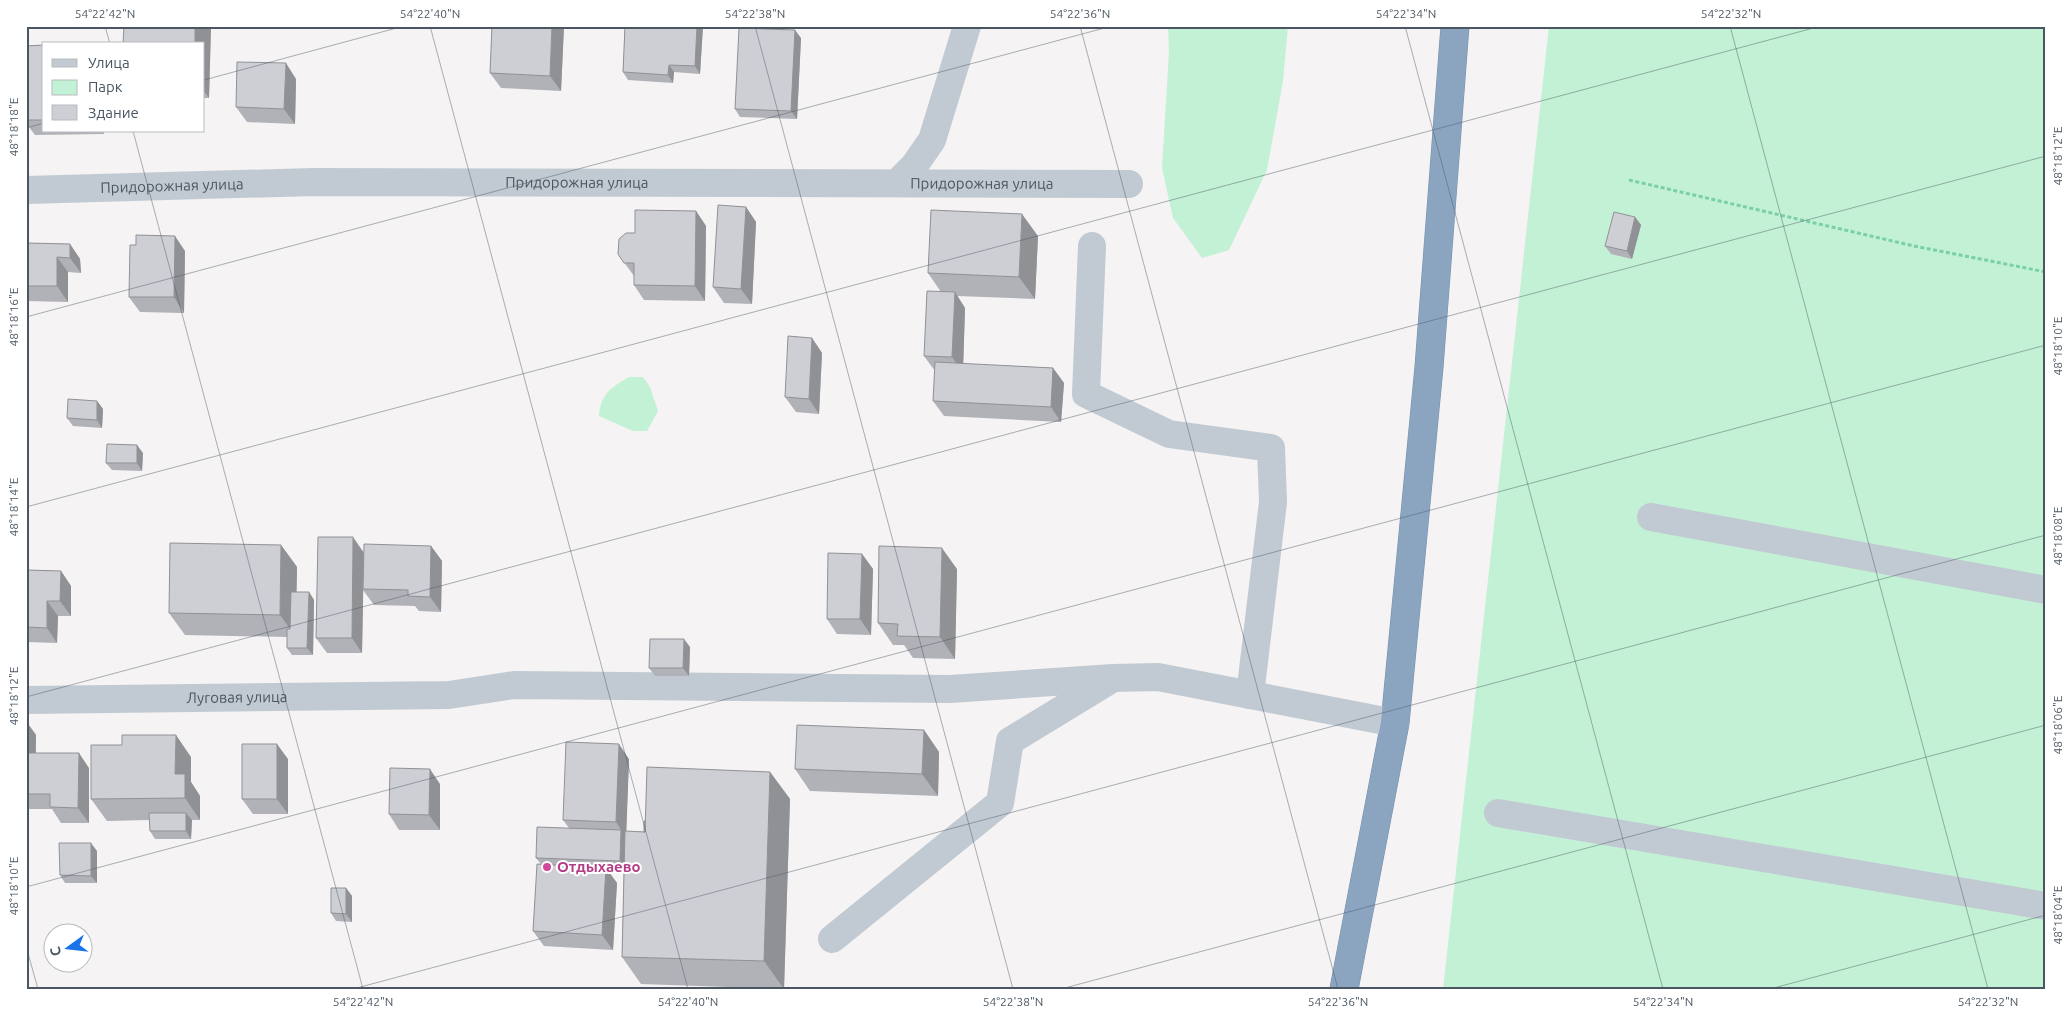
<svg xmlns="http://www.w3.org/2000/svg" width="2072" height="1015" font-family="Ubuntu,sans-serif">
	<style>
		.green { fill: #c3f1d5 }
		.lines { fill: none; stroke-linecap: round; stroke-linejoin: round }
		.highway-casing { stroke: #7690ad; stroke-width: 29 }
		.path { stroke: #7ad0a6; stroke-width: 3; stroke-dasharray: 4 2.5; stroke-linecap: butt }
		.minor { stroke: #c1cad2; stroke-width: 28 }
		.highway { stroke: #8ba5c1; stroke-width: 28 }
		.wall { fill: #b0b2b7 }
		.shaded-wall { fill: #909195 }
		.building { fill: #cdcfd5; stroke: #909195 }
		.ticks { fill: none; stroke: #4a5661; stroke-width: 1; stroke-opacity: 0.45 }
		.hotel-dot { fill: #d1479c; stroke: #fff; stroke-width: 2 }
		.labels { text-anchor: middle; stroke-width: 4; stroke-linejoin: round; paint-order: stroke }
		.street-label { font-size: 15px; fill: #4a5661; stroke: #fff }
		.hotel-label { font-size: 15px; font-weight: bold; fill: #b23c85; stroke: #fff; text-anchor: start }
		.neatline { fill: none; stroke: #4a5661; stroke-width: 2 }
		.ticks-label { font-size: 12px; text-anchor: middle; fill: #4a5661 }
	</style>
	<rect width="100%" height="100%" fill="#f5f3f3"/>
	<!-- green -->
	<path class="green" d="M1168 26H1288L1283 81 1267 170 1229 250 1202 258 1173 218 1162 168 1169 52Z
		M1549 26H2046V989H1443Z
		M629 377H643L650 387 658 411 647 431H633L599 416C601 394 610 388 629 377Z"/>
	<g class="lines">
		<!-- highway casing -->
		<g class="highway-casing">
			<path id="highway" d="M1344 989 1395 723 1429 367 1455 26"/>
		</g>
		<!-- path -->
		<path class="path" d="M1629 180 1914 246 2046 272"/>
		<!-- minor -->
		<g class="minor">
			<path d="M897 183 914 166 932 140 967 26"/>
			<path id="s1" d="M26 190 313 182 1129 184"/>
			<path d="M1092 246 1086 394 1169 434 1271 448 1273 502 1250 695"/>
			<path d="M1651 517 2046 590"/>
			<path id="s2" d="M26 700 449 695 514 685 950 689 1113 678 1158 677 1395 723"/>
			<path d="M1498 813 2046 906"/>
			<path d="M832 939 1000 803 1010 741 1110 680"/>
		</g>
		<!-- highway -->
		<use href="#highway" class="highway"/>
	</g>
	<!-- wall -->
	<path class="wall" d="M211 26 209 98H204V44Z
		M492 26H564L561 91 501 88 490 73Z
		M625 26H703L700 74 674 72 673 83 628 80 623 72Z
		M801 38 797 119 740 117 735 109Z
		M44 45V131H104V134L35 135 26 123V46Z
		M296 79 295 124 247 122 236 107Z
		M746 207 756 222 752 304 724 303 713 287Z
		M696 211 706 226 705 301 644 300 634 285V276L618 254 635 233Z
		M1635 217 1641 225 1632 259 1611 254 1605 246Z
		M1038 236 1035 299 957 296 965 308 963 364 1053 368 1064 383 1061 422 944 416 933 401 935 371 924 356 941 292 928 273Z
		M26 243 70 244 80 259 81 273 68 272V302L26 301Z
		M136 245 185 251 184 313 140 312 129 297Z
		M812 338 822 353 819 414 796 412 785 397Z
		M97 401 103 409 102 428 73 426 67 418Z
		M143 453 142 471 112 470 106 463Z
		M281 545 297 567 296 592H309L314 600 313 655H292L287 648V637L185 635 169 613Z
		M431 546 442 561 441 612 419 611 415 606 374 605 363 590 362 653H327L316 638 364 552Z
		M862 554 873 569 871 635 837 634 827 619Z
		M957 569 955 659 913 658 904 645H893L878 623Z
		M26 570 61 571 71 586V616H58L57 643 26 642Z
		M690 647 689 676H655L649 668Z
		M26 721 36 735V753L89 768V823H61L52 809H26Z
		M924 730 939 752 938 796 810 791 795 769Z
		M191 757V782L200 796V820H192L191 839H155L150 831 149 820 107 821 91 799Z
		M288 759V814H253L242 799Z
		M629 759 626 831 644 832 770 772 790 799 784 989 641 984 622 957 624 869 605 868H606L617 883 613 950 544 946 533 931 541 864 536 858 569 828 563 820Z
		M440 784V830H399L389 814Z
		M97 851V883H65L60 875Z
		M346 888 352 896V922L336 921 331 913Z"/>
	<!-- shaded-wall -->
	<path class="shaded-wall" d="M195 26H211L209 98 204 91V44H195Z
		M552 26H564L561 91 550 76Z
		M697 26H703L700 74 695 66Z
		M795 30 801 38 797 119 791 111Z
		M286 63 296 79 295 124 284 109Z
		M669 65 674 72 673 83 668 75Z
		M746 207 756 222 752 304 741 289Z
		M696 211 706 226 705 301 695 286Z
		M1022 214 1038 236 1035 299 1019 277Z
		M1635 217 1641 225 1632 259 1627 251Z
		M175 236 185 251 184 313 174 297Z
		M70 244 80 259 81 273 70 258Z
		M57 257 68 272V302L57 286Z
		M955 292 965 308 963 373 952 357Z
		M812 338 822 353 819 414 809 399Z
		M1053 368 1064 383 1061 422 1051 407Z
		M97 401 103 409 102 428 97 420Z
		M137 445 143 453 142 471 137 463Z
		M353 537 364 553 362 653 352 638Z
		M281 545 297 567 296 637 280 615Z
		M431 546 442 561 441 612 430 597Z
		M942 548 957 569 955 659 940 637Z
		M862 554 873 569 871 635 860 619Z
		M61 571 71 586V616L60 601Z
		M309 592 314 600 313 655 307 648Z
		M47 601 58 616 57 643 47 628Z
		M684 639 690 647 689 676 683 668Z
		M26 721 36 735 35 794H26Z
		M924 730 939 752 938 796 922 774Z
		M176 735 191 757V782L200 796V820L185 798 175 774Z
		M277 744 288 759V814L277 799Z
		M619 744 629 759 625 869 620 861 621 830 616 822Z
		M79 753 89 768V823L78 808Z
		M430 769 440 784V830L429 815Z
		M770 772 790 799 784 989 764 961Z
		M186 813 192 820 191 839 186 831Z
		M91 843 97 851V883L91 876Z
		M606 868 617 883 613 950 602 935Z
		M346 888 352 896V922L346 914Z"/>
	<!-- building -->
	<path class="building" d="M124 26H195V44H123Z
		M492 26H552L550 76 490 73Z
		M625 26H697L695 66 669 65 668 75 623 72Z
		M739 28 795 30 791 111 735 109Z
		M44 45V120H26V46Z
		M237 62 286 63 284 109 236 107Z
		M718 205 746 207 741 289 713 287Z
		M635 210 696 211 695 286 634 285V263H624L618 254 619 239 626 233H635Z
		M931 210 1022 214 1019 277 928 273Z
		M1614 212 1635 217 1627 251 1605 246Z
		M136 235 175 236 174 297H129L130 245H136Z
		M26 243 70 244V258L57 257V286H26Z
		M927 291 955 292 952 357 924 356Z
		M788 336 812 338 809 399 785 397Z
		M935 362 1053 368 1051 407 933 401Z
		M68 399 97 401V420L67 418Z
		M107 444 137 445V463H106Z
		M318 537H353L352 638H316Z
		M170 543 281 545 280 615 169 613Z
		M364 544 431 546 430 597 408 596V590L363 589Z
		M879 546 942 548 940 637 897 636 898 624 878 623Z
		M828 553 862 554 860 619H827Z
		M26 570 61 571 60 601H47V628L26 627Z
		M291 592H309L307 648H287V629H290Z
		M650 639H684L683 668H649Z
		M797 725 924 730 922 774 795 769Z
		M122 735H176L175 774H185V798L91 799V745H122Z
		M566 742 619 744 616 822 563 820Z
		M242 744H277V799H242Z
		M26 753H79L78 808 50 807V794H26Z
		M647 767 770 772 764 961 622 957 625 831 645 832Z
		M390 768 430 769 429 815 389 814Z
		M149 813H186V831H150Z
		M644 821H645V832H644Z
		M537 827 621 830 620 861 536 858Z
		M59 843H91V876L60 875Z
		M537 864 606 868 602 935 533 931Z
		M331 888H346V914L331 913Z"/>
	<!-- ticks -->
	<path class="ticks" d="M105 26 110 44M430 26 688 989M755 26 1013 989M1080 26 1338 989M1405 26 1663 989M1730 26 1988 989M204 80 404 26M26 128 44 123M133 131 363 989M26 317 1112 26M26 507 1821 26M26 697 2046 156M26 887 2046 345M26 946 38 989M353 989 2046 535M1061 989 2046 725M1770 989 2046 915"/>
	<!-- markers -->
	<circle class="hotel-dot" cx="547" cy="867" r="5"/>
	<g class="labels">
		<!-- street labels -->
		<g class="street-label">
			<text dy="5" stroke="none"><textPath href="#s1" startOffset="551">Придорожная улица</textPath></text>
			<text dy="5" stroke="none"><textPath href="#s1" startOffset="956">Придорожная улица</textPath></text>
			<text dy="5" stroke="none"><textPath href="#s1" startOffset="146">Придорожная улица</textPath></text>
			<text dy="5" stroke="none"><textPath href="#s2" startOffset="211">Луговая улица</textPath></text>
		</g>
		<!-- hotel labels -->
		<g class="hotel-label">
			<text x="557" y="872">Отдыхаево</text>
		</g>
	</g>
	<!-- border -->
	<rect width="2072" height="1015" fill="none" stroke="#ffffff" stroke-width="55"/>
	<!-- legend -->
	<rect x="42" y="42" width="162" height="90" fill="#ffffff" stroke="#b7bbc0"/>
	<rect x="52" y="59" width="25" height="8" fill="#c1cad2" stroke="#b7bbc0"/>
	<text x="88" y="68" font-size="15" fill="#4a5661">Улица</text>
	<rect x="52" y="80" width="25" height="15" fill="#c3f1d5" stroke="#b7bbc0"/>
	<text x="88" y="92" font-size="15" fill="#4a5661">Парк</text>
	<rect x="52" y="105" width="25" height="15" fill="#cdcfd5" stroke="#b7bbc0"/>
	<text x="88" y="118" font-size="15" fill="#4a5661">Здание</text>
	<!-- north arrow -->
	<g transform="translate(68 948) rotate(255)"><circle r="24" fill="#ffffff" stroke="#b7bbc0"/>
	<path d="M0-4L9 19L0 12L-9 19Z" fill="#1a73e8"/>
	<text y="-8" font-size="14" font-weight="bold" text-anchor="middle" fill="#4a5661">С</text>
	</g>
	<rect x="28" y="28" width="2016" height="960" class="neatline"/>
	<g class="ticks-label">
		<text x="105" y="18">54°22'42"N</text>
		<text x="430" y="18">54°22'40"N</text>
		<text x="755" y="18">54°22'38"N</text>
		<text x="1080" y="18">54°22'36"N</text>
		<text x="1406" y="18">54°22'34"N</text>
		<text x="1731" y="18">54°22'32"N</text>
		<text transform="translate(14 127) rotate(-90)" y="4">48°18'18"E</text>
		<text transform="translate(2058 156) rotate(-90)" y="4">48°18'12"E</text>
		<text transform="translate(14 317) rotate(-90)" y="4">48°18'16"E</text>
		<text transform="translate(2058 346) rotate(-90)" y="4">48°18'10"E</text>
		<text transform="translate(14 507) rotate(-90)" y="4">48°18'14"E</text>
		<text transform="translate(2058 536) rotate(-90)" y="4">48°18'08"E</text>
		<text transform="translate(14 696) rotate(-90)" y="4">48°18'12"E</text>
		<text transform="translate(2058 725) rotate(-90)" y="4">48°18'06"E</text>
		<text transform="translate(14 886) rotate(-90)" y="4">48°18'10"E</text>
		<text transform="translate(2058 915) rotate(-90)" y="4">48°18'04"E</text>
		<text x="363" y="1006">54°22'42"N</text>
		<text x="688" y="1006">54°22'40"N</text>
		<text x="1013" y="1006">54°22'38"N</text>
		<text x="1338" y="1006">54°22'36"N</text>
		<text x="1663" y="1006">54°22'34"N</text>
		<text x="1988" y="1006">54°22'32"N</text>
	</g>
</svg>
